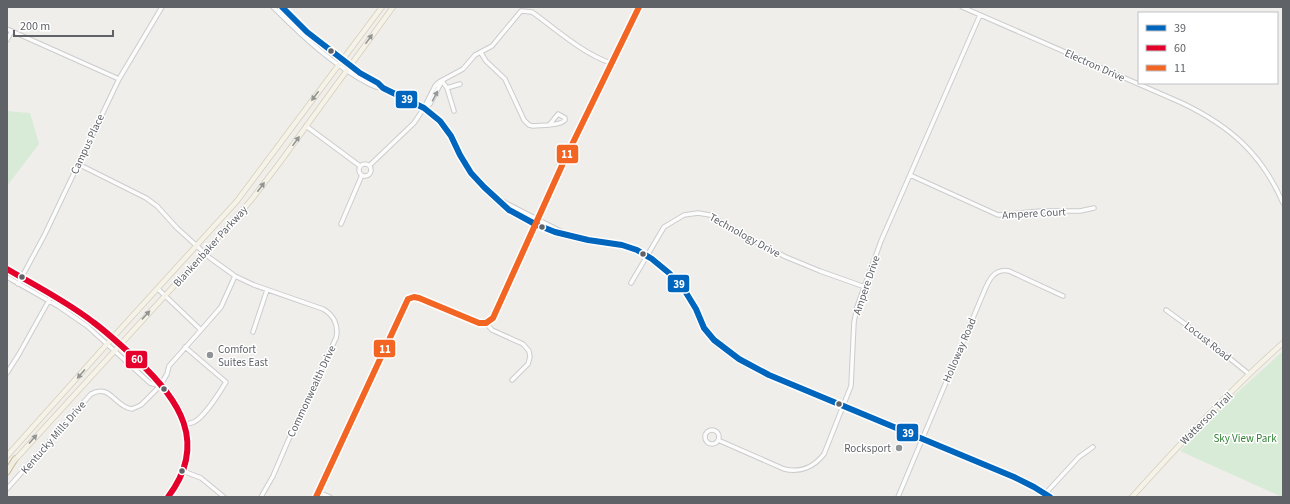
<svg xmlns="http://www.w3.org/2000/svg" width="1290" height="504" font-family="'Source Sans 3',sans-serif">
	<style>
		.green { fill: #d8ebd6 }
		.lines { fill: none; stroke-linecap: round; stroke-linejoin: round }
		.minor-casing { stroke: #cbcccc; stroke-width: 5.5 }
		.major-casing { stroke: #d7ceb8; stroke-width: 6 }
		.highway-casing { stroke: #c8b996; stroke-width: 7 }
		.minor { stroke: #fdfcfc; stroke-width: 3.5 }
		.major { stroke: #f4f2e9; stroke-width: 4.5 }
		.highway { stroke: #f0ede3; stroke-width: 5 }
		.bus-1-casing { stroke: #fff; stroke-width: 9 }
		.bus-2-casing { stroke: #fff; stroke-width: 9 }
		.bus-3-casing { stroke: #fff; stroke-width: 9 }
		.bus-1 { stroke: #0065bd; stroke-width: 6 }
		.bus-2 { stroke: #e4002b; stroke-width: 6 }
		.bus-3 { stroke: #f26522; stroke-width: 6 }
		.oneway { fill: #939595 }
		.oneway2 { fill: #96999c }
		.bus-dot { fill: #5f6368; stroke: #fff; stroke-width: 1.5 }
		.poi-dot { fill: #919496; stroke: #fff; stroke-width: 1.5 }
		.labels { text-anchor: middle; stroke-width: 3; stroke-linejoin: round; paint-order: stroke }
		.street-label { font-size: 11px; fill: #5f6368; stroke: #fff }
		.poi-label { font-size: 11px; fill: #5f6368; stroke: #fff; text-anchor: start }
		.park-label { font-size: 11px; fill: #348238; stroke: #fff }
		.line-badge { stroke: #fff; stroke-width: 1.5 }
		.badge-label { font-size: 11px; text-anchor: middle; font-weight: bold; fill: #fff }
	</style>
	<rect width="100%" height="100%" fill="#efeeea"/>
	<!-- green -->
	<path class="green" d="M7 111 30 113 39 144 7 186Z
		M1283 351V497H1282L1180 451 1229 400Z"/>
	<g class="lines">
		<!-- minor casing -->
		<g class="minor-casing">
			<path id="minor" d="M273 7C303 37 334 66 371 85L376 87 383 88
				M282 7 307 32 360 73 378 83 383 88 424 108 440 121 451 136 460 155 471 173 484 187 509 210 535 224 555 232 588 240 622 245 637 250 652 259 669 273 685 291 696 309 704 328 714 340 739 359 769 375 1014 477 1034 487 1050 497
				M962 7 1182 103C1230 126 1262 154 1283 203
				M7 29 119 79
				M7 40 12 31
				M481 53 486 61 505 79 524 120 529 125 533 126C541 125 560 126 565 120V118L558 114 550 124
				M442 81 447 88 460 84
				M447 88 454 111
				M424 108 430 104 442 81
				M306 126 360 166
				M359 170a6 6 0 1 1 12 0a6 6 0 1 1-12 0Z
				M78 164 146 198 157 206 177 228 210 258 235 276 254 285 323 309C334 315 339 326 336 338L288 441 273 476 261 497
				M370 165 414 123 424 108 435 86 439 82 463 69 475 55 492 46 521 11 532 12C556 29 583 54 611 63
				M910 175 998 215 1041 211H1080L1094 208
				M500 200 566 234
				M341 224 362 175
				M7 269C36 286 66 301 93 322 108 333 123 347 137 360 179 399 209 443 168 497
				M7 277 58 306 87 326 150 383 160 386
				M631 283 664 227 684 215 698 213 710 215 756 242 786 257 820 271 865 287
				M18 284 44 236 119 79 162 7
				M1166 310 1207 340 1249 374
				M486 323 492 330 523 344 529 351 530 357 528 364 512 380
				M201 330 221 307 235 276
				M253 332 267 290
				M7 373 19 354 52 295
				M184 425C187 424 191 423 194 422 204 417 220 392 226 382L185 347
				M705 437a7 7 0 1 1 14 0a7 7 0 1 1-14 0Z
				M718 440 784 469C800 473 814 467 824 454L851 386 854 322 857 307 881 241 980 15
				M183 471 201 478 224 497
				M7 489 91 394C110 383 115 407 132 409L141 405 160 386 167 374 169 366 201 330 158 289
				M318 492 330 497
				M1045 494 1079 457 1093 447
				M316 497 408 299 414 297 419 298 479 323H486L493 318 564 161 639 7
				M898 497 983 294C988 282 993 268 1009 271L1063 296"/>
		</g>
		<!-- major casing -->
		<g class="major-casing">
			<path id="major" d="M7 456 116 334 237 201 382 7
				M14 461 225 230 252 199 278 165 393 7
				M1132 497C1180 444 1229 391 1283 343"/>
		</g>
		<!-- highway casing -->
		<g class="highway-casing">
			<path id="highway" d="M7 472 15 459"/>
		</g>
		<!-- minor -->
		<use href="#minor" class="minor"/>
		<!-- major -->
		<use href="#major" class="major"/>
		<!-- highway -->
		<use href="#highway" class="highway"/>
		<!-- bus-1 casing -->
		<g class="bus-1-casing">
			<path id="bus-1" d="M282 7 307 32 360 73 378 83 383 88 424 108 440 121 451 136 460 155 471 173 484 187 509 210 535 224 555 232 588 240 622 245 637 250 652 259 669 273 685 291 696 309 704 328 714 340 739 359 769 375 1014 477 1034 487 1050 497"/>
		</g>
		<!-- bus-2 casing -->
		<g class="bus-2-casing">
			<path id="bus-2" d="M7 269C36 286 66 301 93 322 108 333 123 347 137 360 179 399 209 443 168 497"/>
		</g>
		<!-- bus-3 casing -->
		<g class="bus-3-casing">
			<path id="bus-3" d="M316 497 408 299 414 297 419 298 479 323H486L493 318 564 161 639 7"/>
		</g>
		<!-- bus-1 -->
		<use href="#bus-1" class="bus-1"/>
		<!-- bus-2 -->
		<use href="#bus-2" class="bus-2"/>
		<!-- bus-3 -->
		<use href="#bus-3" class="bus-3"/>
	</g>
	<!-- one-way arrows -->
	<defs><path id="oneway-solid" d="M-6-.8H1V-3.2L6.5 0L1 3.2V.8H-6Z"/></defs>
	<g class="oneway">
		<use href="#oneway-solid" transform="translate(369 39) rotate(-54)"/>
		<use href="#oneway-solid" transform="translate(315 96) rotate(127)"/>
		<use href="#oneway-solid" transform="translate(296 141) rotate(-54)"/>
		<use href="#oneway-solid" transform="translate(261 187) rotate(-53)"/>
		<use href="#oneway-solid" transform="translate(146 315) rotate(-47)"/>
		<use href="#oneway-solid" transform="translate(81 374) rotate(131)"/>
		<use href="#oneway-solid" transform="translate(33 439) rotate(-48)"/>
	</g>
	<use class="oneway2" href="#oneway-solid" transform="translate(435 96) rotate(-62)"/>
	<!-- markers -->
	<g class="bus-dot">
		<circle cx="331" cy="51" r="3.5"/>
		<circle cx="542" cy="227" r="3.5"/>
		<circle cx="643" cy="254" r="3.5"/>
		<circle cx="22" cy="277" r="3.5"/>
		<circle cx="164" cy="389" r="3.5"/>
		<circle cx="839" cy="404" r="3.5"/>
		<circle cx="182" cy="471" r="3.5"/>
	</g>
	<g class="poi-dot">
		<circle cx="210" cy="355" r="4"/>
		<circle cx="899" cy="448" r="4"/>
	</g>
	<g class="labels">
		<!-- street labels -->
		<g class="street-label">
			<text transform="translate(1095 65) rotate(24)" y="4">Electron Drive</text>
			<text transform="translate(87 144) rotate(-65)" y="4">Campus Place</text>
			<text transform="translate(1034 213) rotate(-3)" y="4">Ampere Court</text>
			<text transform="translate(745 235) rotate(29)" y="4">Technology Drive</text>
			<text transform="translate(210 246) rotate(-48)" y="4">Blankenbaker Parkway</text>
			<text transform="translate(866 285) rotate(-71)" y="4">Ampere Drive</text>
			<text transform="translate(1208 341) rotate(38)" y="4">Locust Road</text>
			<text transform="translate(959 350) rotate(-67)" y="4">Holloway Road</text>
			<text transform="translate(311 391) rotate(-65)" y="4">Commonwealth Drive</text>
			<text transform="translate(1206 418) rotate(-45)" y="4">Watterson Trail</text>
			<text transform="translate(53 437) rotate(-49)" y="4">Kentucky Mills Drive</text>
		</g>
		<!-- poi labels -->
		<g class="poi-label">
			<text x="218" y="353">Comfort<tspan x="218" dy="13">Suites East</tspan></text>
			<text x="891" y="452" text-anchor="end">Rocksport</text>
		</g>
		<!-- park labels -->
		<g class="park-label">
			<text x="1245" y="442">Sky View Park</text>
		</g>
	</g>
	<g class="line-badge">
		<rect x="395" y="90" width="23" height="19" rx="4" fill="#0065bd"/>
		<rect x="556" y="144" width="23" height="20" rx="4" fill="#f26522"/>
		<rect x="667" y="274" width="23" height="19" rx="4" fill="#0065bd"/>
		<rect x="373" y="339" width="23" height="19" rx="4" fill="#f26522"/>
		<rect x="125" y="350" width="23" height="19" rx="4" fill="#e4002b"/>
		<rect x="896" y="423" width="23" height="19" rx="4" fill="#0065bd"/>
	</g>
	<g class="badge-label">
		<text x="407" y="103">39</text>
		<text x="567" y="158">11</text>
		<text x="679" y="288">39</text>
		<text x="385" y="353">11</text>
		<text x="137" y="363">60</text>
		<text x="908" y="437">39</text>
	</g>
	<!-- border -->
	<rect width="1290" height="504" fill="none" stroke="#5f6368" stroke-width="16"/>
	<!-- legend -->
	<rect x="1138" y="12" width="140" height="72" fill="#ffffff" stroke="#bfc1c3"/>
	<rect x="1146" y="25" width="20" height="6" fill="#0065bd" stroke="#bfc1c3"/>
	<text x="1174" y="32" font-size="12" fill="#5f6368">39</text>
	<rect x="1146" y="45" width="20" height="6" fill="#e4002b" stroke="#bfc1c3"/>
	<text x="1174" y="52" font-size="12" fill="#5f6368">60</text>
	<rect x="1146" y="65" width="20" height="6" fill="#f26522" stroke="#bfc1c3"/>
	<text x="1174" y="72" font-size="12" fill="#5f6368">11</text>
	<!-- scale -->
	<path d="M14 30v6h99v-6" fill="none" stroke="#5f6368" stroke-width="2"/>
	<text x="20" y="30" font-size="12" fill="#5f6368" stroke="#ffffff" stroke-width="3" paint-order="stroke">200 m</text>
</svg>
